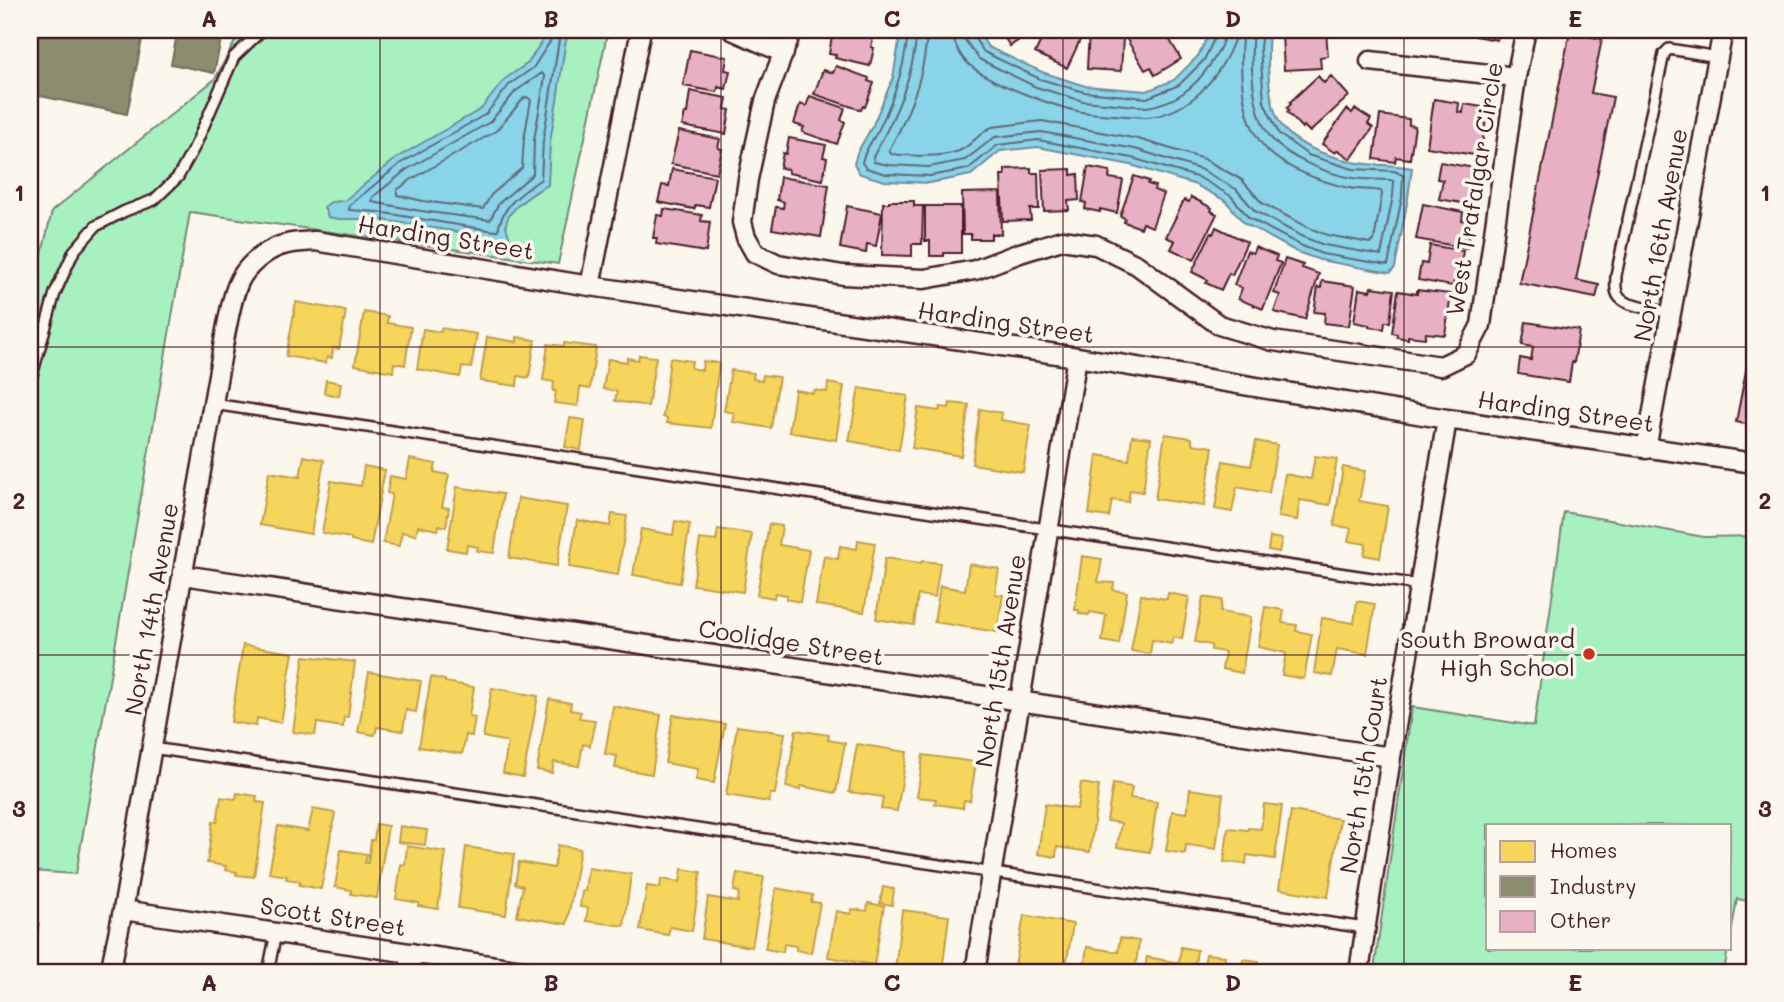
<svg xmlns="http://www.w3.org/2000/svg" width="1784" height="1002" font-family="Mali,sans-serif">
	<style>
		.green { fill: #a7f1c0; stroke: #788876; stroke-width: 2 }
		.water { fill: #89d4e9; stroke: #708c9d; stroke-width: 2 }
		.homes { fill: #f6d55c; stroke: #c29e4d; stroke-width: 2 }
		.industry { fill: #8c8c6e; stroke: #786b5a; stroke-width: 2 }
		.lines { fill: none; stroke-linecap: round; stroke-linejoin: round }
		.shore { stroke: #636777; stroke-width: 2 }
		.building { fill: #e8b0c3; stroke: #4a1f2b; stroke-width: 2 }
		.lane-casing { stroke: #4a1f2b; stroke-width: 14 }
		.street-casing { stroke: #4a1f2b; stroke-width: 23 }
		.lane { stroke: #fbf7ec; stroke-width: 9 }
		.street { stroke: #fbf7ec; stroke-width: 18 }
		.grid { fill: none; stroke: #4a1f2b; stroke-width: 2; stroke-opacity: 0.55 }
		.poi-dot { fill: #c8321e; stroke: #fbf7ec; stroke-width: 2.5 }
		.labels { text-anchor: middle; stroke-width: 7; stroke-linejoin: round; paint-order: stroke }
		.street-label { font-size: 24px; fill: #4a1f2b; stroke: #fbf7ec }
		.poi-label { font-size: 24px; fill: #4a1f2b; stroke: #fbf7ec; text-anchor: end }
		.neatline { fill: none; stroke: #4a1f2b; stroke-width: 2.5 }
		.grid-label { font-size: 23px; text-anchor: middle; font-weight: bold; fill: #4a1f2b }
	</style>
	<rect width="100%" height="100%" fill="#fbf7ec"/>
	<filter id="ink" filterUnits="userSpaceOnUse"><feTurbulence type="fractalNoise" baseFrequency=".0143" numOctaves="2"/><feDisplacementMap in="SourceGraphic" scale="14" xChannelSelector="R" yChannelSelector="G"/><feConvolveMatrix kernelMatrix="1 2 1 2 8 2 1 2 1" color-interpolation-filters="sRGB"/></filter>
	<g filter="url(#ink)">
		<!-- green -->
		<path class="green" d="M241 30H608L558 264 190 212 76 874 30 871V304L52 211 215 79Z
			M1564 512 1704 537 1754 536V902L1737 899 1730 940V825H1488V948H1728L1724 972H1385L1374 970 1412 707 1534 726Z"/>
		<!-- water -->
		<path class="water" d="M549 30H569L565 45 558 94 550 142 548 185C536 191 506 210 506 225 506 229 509 233 509 237L504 239 377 219H339L328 217 324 207 331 202 344 201 398 157 481 109 505 79 528 63Z
			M901 30H977L988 47 1042 72 1085 86 1147 91 1174 80 1198 56 1211 30H1269C1267 56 1266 109 1285 130 1301 148 1329 156 1353 162 1372 166 1392 164 1412 168L1408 198 1395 268 1390 273 1320 260 1297 252 1244 223 1226 201 1196 185 1131 165 1038 147 1000 151 971 175 930 183 885 181 860 174 854 164 857 153 873 125 893 78Z"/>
		<!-- homes -->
		<path class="homes" d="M296 302 346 311 339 349 333 348 332 358 327 357 326 363 286 356Z
			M364 312 388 316 387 323 411 327 405 365 394 363 393 372 355 365Z
			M441 328 477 334 471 368 462 367 460 377 417 369 423 329 441 332Z
			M487 337 517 342V337L535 340 529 378 518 376 517 386 480 381Z
			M564 343 596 347 590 389 580 387 578 406 554 403 556 391H553L554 382 543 380 548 344 564 346Z
			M639 355 656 357 648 406 615 401 617 391 603 389 608 359 627 362V358L638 360Z
			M670 358 692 361 691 368 702 370 703 361 719 363 711 428 667 423V418L663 417Z
			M731 370 754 373 753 379 762 381 763 375 779 377 771 428 733 422 735 413 724 411Z
			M326 380 341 383 339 396 324 393Z
			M828 383 844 386 836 440 789 432 795 390 813 393 814 390 827 392Z
			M859 388 908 396 899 450 849 441Z
			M950 403 969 405 961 456 912 448 918 408 939 411 940 407 949 408Z
			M980 409 1002 413 1001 420 1031 425 1023 472 972 464Z
			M570 418 585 420 581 450 565 447Z
			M1165 434 1192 438V444L1213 447 1204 506 1155 499Z
			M1132 436 1151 438 1143 492 1130 490 1128 502 1112 500 1109 517 1089 514 1097 455 1129 460Z
			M1256 441 1277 445 1269 493 1237 487 1232 512 1215 509 1223 461 1251 466Z
			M304 456 324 460 311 534 260 525 269 472 300 477Z
			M1315 456 1337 459 1330 505 1300 500 1297 520 1278 517 1285 474 1311 479Z
			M410 459 436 464 434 472 449 475 442 507 449 508 446 527 439 525 438 530 418 526 416 535 402 532 399 546 383 543 392 494 387 493 390 476 406 479Z
			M364 466 385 470 371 545 351 541V538L322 533 331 481 361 486Z
			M1343 467 1365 471 1359 501 1388 506 1380 558 1364 555 1366 544 1348 541 1351 528 1334 526Z
			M457 487 503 494 494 553 477 551 478 547 467 545 466 552 447 549Z
			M518 498 567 506 557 566 509 558Z
			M612 514 627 516 618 575 569 567 577 520 610 526Z
			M675 521 690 524 680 583 633 575 641 529 673 535Z
			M769 524 782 526 779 545 809 550 800 602 786 599 787 595 775 593 774 598 757 595Z
			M718 529 752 534 743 592 693 585 700 539 716 541Z
			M1270 537 1282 539 1279 552 1268 550Z
			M858 540 875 543 864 612 816 605 824 556 838 559 840 546 857 549Z
			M1082 556 1102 559 1098 582 1114 583 1113 590 1127 592 1119 644 1102 641 1106 615 1090 612 1089 615 1079 614V610H1075Z
			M885 558 921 563 922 561 940 563 935 597 918 595 914 625 876 619Z
			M969 564 999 569 995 594 1003 595 997 632 934 622 940 586 965 590Z
			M1168 593 1189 597 1182 639 1173 637 1172 644 1152 640 1150 654 1131 651 1141 595 1167 599Z
			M1203 597 1222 600 1220 612 1251 617 1242 673 1222 669 1225 652 1211 650V645L1195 642Z
			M1357 601 1375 604 1367 654 1337 649 1332 676 1314 673 1322 618 1354 623Z
			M1265 607 1284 610 1282 623 1297 625 1296 631 1312 634 1304 679 1282 675 1286 653 1258 647Z
			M243 645 293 653 281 723 257 718 256 726 231 722Z
			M304 656 355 662 348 717H344L343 727 317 723 315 735 293 732Z
			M369 672 421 681 416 712 406 710 403 731 377 727 375 735 358 732Z
			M431 677 445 680V682L474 687 469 716 475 717 472 736 466 735 462 754 419 747Z
			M492 688 538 696 523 777 503 773 508 742 483 737Z
			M549 699 571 703 570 710 581 712 579 718 595 720 590 746 583 744 579 766 554 762 552 773 537 770Z
			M613 706 661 715 652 774 615 768 617 756 605 754Z
			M673 715 725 724 714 783 696 780 698 769 665 763Z
			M737 726 785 733 775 794H770L769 802 726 795Z
			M796 730 829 735 828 740 845 743 836 793 801 786 800 790 786 787Z
			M857 744 907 752 897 811 881 809 883 797 849 792Z
			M923 755 976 762 970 801 964 800 963 808 935 804 936 799 917 797Z
			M1081 783 1099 786 1090 852 1057 847 1056 857 1038 854 1045 804 1077 809Z
			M1113 784 1132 787 1130 798 1157 802 1150 852 1117 847 1121 823 1107 821Z
			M1190 789 1223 794 1216 849 1186 845 1185 854 1166 851 1172 811 1187 813Z
			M237 793 257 796 256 802 265 803 254 877 236 875 237 872 225 870 226 866 207 863 213 821 217 822 221 797 236 799Z
			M1264 804 1282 806 1275 859 1247 855 1246 864 1224 862 1228 828 1248 830V828L1261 829Z
			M313 809 335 813 321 889 299 885 300 881 286 879 287 876 269 873 278 826 308 831Z
			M1291 811 1340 819 1328 897 1279 889Z
			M376 824 388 826 377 898 351 894V890L335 887 341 850 367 854 365 863H368L371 840H374Z
			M400 826 427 830 425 845 398 842Z
			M558 845 580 849 567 924 517 916 523 886 515 884 519 862 554 868Z
			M407 846 446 852 438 909 418 906 419 903 396 899 401 864 405 865Z
			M466 847 514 854 506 915 458 908Z
			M588 868 631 874 624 926 586 921 588 908 580 907 582 891H585Z
			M682 869 701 872 692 931 670 927 668 935 640 930 647 886 660 888 661 879 680 882Z
			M737 873 764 877 752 947 702 939 708 897 738 902 739 892 734 891Z
			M883 887 894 889 892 905 880 903Z
			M776 888 813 895 811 902 820 903 811 953 796 950V946L784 944 783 952 765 949Z
			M868 903 884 906 874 965 828 957 836 911 851 914 852 909 867 911Z
			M902 910 949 916 942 972H914L895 970Z
			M1024 915 1073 924 1065 972H1014Z
			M30 921 39 923 32 972H30Z
			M1120 938 1139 941 1135 972H1083L1087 947 1118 952Z
			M1181 947 1197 950 1194 972H1144L1147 957 1179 963Z
			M1206 954 1225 956 1224 968 1241 971 1243 959 1259 961 1257 972H1203Z
			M178 964 220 972H177Z"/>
		<!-- industry -->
		<path class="industry" d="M30 30H144L127 114 30 94Z
			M178 30H223L214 73 171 64Z
			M30 142 39 144 30 190Z"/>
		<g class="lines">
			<!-- shore -->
			<path class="shore" d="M908 30C906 65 894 98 879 129 873 140 864 150 862 163L866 168 886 174 930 176 968 169 998 145 1038 140 1132 158 1200 178 1231 196 1249 218 1300 245 1322 254 1388 265 1402 197 1403 175 1394 171 1353 169 1308 155 1279 134 1264 102 1260 48 1262 30
				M917 30C914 77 895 117 873 157L874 162 888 165 929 167 965 160 995 137 1041 132 1135 149 1202 170 1236 189 1255 211 1303 237 1324 245 1381 255 1393 196 1394 182 1391 180C1378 179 1365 180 1353 178 1328 174 1288 158 1272 139 1251 114 1250 61 1253 30
				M927 30C926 72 910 113 889 150L891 154C911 156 941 158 959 151 972 146 979 132 992 127L1042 121 1138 139 1204 159 1242 180 1262 203 1307 227 1327 235 1370 243 1374 241 1382 194 1381 191C1371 189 1359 190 1349 188 1322 182 1279 167 1262 144 1242 118 1239 72 1242 39L1240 37 1235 38C1221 76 1190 114 1147 117 1125 116 1103 115 1082 112 1055 107 993 84 972 67 961 59 953 43 952 30
				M963 30 965 40 979 59 1036 87 1083 101 1147 107C1158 105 1174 100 1183 93 1200 82 1224 50 1225 30
				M972 30 973 36 984 52 1040 79 1084 92 1147 98 1179 85 1204 60 1216 35V30
				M556 36 559 40 543 141 541 179C521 194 503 204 498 230L495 231 378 212 349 210 350 205 401 163 486 114 510 84 533 68 553 37Z
				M542 73 545 77 534 140 533 174 499 203 490 220 421 211 372 202 373 197 406 170 490 122 516 91Z
				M527 97 531 100 524 139 522 168 491 195 483 209 423 201 397 195V190L412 179 496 131 524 98Z"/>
		</g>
		<!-- building -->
		<path class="building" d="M839 30H860L874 33 871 47 874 48 870 66 835 58 836 55 829 54 832 36 838 37Z
			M1003 30H1034L1010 46 1000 31Z
			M1046 30H1076L1075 32 1082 36 1067 68 1035 53Z
			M1089 30H1119L1118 37 1123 38 1121 71 1087 69Z
			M1132 30H1164L1181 59 1155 75 1151 67 1145 70 1126 38 1134 34Z
			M1476 30H1499L1497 40 1475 36Z
			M1326 32 1328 56 1320 57 1321 68 1284 70 1282 35Z
			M1570 32 1602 39 1591 93 1613 97 1576 280 1599 285 1596 298 1519 283Z
			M690 50 727 57 725 70 730 71 726 89 718 87 717 92 683 86Z
			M836 66 869 78 868 81 874 83 865 107 863 106 861 110 814 94 823 70 833 73Z
			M1318 76 1324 83 1331 76 1349 96 1310 132 1304 126 1302 128 1287 112 1289 110 1287 108 1291 104 1290 102Z
			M690 91 727 98 725 109 730 110 726 134 682 126 685 113H687Z
			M810 96 845 108 841 120 845 122 837 144 802 132 804 127 794 124 800 104 806 106Z
			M1434 99 1459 103 1458 112 1463 113 1464 104 1488 108 1480 156 1427 147Z
			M1347 109 1352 113 1355 109 1371 119 1368 124 1373 128 1351 159 1338 150 1335 153 1322 144Z
			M1380 115 1409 119V125L1415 126 1410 159 1396 157 1395 162 1374 159Z
			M679 131 720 139 718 148 722 149 717 173 671 164Z
			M789 138 826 145 823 157 827 158 823 180 788 173V169L780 168 783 153 786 154Z
			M1440 162 1475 168V173L1483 174 1480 189 1476 188 1473 205 1439 199 1443 180 1437 179Z
			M1088 167 1110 171 1109 178 1123 180 1117 213 1100 209V212L1085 209 1086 203 1082 202Z
			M1031 168V173H1038L1039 209H1030L1031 220 1003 221 1001 175H1005V169Z
			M672 169 715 177 709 207 696 205 694 209 658 202 662 185 669 186Z
			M1071 169V175L1078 174 1079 200 1068 201 1069 210 1044 211 1042 170Z
			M1134 176 1149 181 1148 184 1155 186 1154 190 1164 194 1152 227 1143 223 1141 228 1124 222 1125 218 1120 216Z
			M780 177 829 185 821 237 772 229 776 207 783 208 784 202 777 200Z
			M1000 192 1001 234H991V239H971V234H963L962 193Z
			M1191 197 1212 208 1211 211 1217 214 1194 260 1171 249 1175 241 1166 237 1184 200 1189 202Z
			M889 201H914V206H923L922 244H912V256L882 255 883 203H889Z
			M1423 204 1463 212 1462 220 1472 222 1467 248 1416 239Z
			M847 206 882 213 876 246 867 244 866 253 840 248Z
			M925 206H961V253H944V256H930V241H925Z
			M664 209 702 215 701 221 710 222 706 252 656 244 657 238H653L657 215 663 216Z
			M1216 227 1247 242 1232 275 1229 273 1221 290 1206 283 1208 280 1192 272 1211 233 1213 234Z
			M1430 245 1463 251 1460 268H1463L1460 283 1454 282 1452 286 1418 280 1421 263 1427 264Z
			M1255 247 1277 256 1275 261 1281 263 1263 309 1238 299 1242 288 1234 285 1247 251 1253 253Z
			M1285 259 1303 265 1302 268 1319 274 1305 319 1274 312 1280 295 1274 293Z
			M1322 281 1355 286 1349 326 1324 323 1325 313 1314 312 1318 287 1321 288Z
			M1371 287 1394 290 1390 322H1385L1384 329 1369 327V325L1354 322 1359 289 1370 291Z
			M1417 290 1451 294 1445 335 1426 333 1425 338 1408 336V339L1397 337V334L1392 333 1398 291 1417 294Z
			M1526 322 1579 330 1574 363 1572 362 1569 382 1518 374 1520 358 1531 360 1533 347 1522 345Z
			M1754 330V426L1736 422Z"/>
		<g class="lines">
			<!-- lane casing -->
			<g class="lane-casing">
				<path id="lane" d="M1696 30 1722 35
					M1671 313C1660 310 1627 307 1620 298 1614 292 1616 283 1616 275L1664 54 1669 49 1718 57
					M30 383 55 293 74 251 96 226 125 211 154 200 178 177 195 146 234 57 262 30
					M213 404 1419 585
					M152 748 1365 928
					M268 972 276 933"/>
			</g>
			<!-- street casing -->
			<g class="street-casing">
				<path id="street" d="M732 30 784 53
					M792 30 765 101 748 179 742 222 746 237 755 253 778 264 843 275 924 279 975 270 1020 253 1062 240 1096 245 1137 265 1219 325 1273 341 1441 366 1466 354 1481 325 1516 77 1526 30
					M1370 61 1516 77
					M590 286 641 30
					M1646 449 1723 30
					M183 575 1391 757
					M123 910 536 972
					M110 972 123 910 226 330C230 312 233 291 242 276 252 261 269 248 287 244 295 242 305 242 315 241L590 286 1077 357 1447 419 1754 463
					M408 972 412 953
					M975 972 1077 357
					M1359 972 1391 757 1447 419"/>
			</g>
			<!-- lane -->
			<use href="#lane" class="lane"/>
			<!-- street -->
			<use href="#street" class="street"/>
		</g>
	</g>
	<!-- grid -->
	<path class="grid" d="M380 30V972M721 30V972M1063 30V972M1404 30V972M30 347H1754M30 655H1754"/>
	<!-- markers -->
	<circle class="poi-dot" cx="1589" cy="654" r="7"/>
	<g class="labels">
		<!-- street labels -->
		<g class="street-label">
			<text transform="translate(1475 189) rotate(-81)" y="8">West Trafalgar Circle</text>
			<text transform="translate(1661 235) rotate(-80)" y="8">North 16th Avenue</text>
			<text transform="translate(446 238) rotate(9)" y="8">Harding Street</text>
			<text transform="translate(1006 323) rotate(8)" y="8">Harding Street</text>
			<text transform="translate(1566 412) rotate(8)" y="8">Harding Street</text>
			<text transform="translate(152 609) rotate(-80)" y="8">North 14th Avenue</text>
			<text transform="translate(791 643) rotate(9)" y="8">Coolidge Street</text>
			<text transform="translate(1001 661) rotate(-81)" y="8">North 15th Avenue</text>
			<text transform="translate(1364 775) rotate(-81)" y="8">North 15th Court</text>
			<text transform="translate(333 917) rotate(9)" y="8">Scott Street</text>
		</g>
		<!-- poi labels -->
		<g class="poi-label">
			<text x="1575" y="648">South Broward<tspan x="1575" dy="28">High School</tspan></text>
		</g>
	</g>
	<!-- margin -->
	<rect width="1784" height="1002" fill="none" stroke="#fbf7ec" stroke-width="77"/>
	<!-- legend -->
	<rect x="1486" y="824" width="245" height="126" fill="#fbf7ec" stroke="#b4a19f" stroke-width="2"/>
	<rect x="1500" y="841" width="35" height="21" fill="#f6d55c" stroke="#b4a19f" stroke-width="2"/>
	<text x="1550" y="858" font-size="21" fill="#4a1f2b">Homes</text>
	<rect x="1500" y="876" width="35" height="21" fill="#8c8c6e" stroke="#b4a19f" stroke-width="2"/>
	<text x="1550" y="894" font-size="21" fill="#4a1f2b">Industry</text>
	<rect x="1500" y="911" width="35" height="21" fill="#e8b0c3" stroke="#b4a19f" stroke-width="2"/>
	<text x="1550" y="928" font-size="21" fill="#4a1f2b">Other</text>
	<rect x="38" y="38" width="1708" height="926" class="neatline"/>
	<g class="grid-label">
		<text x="209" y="27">A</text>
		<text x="551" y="27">B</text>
		<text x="892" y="27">C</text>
		<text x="1233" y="27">D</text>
		<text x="1575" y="27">E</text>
		<text x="19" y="201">1</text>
		<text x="1765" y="201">1</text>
		<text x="19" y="509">2</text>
		<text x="1765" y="509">2</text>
		<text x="19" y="817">3</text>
		<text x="1765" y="817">3</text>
		<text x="209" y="991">A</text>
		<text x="551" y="991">B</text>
		<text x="892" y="991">C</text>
		<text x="1233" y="991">D</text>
		<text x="1575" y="991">E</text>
	</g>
</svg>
